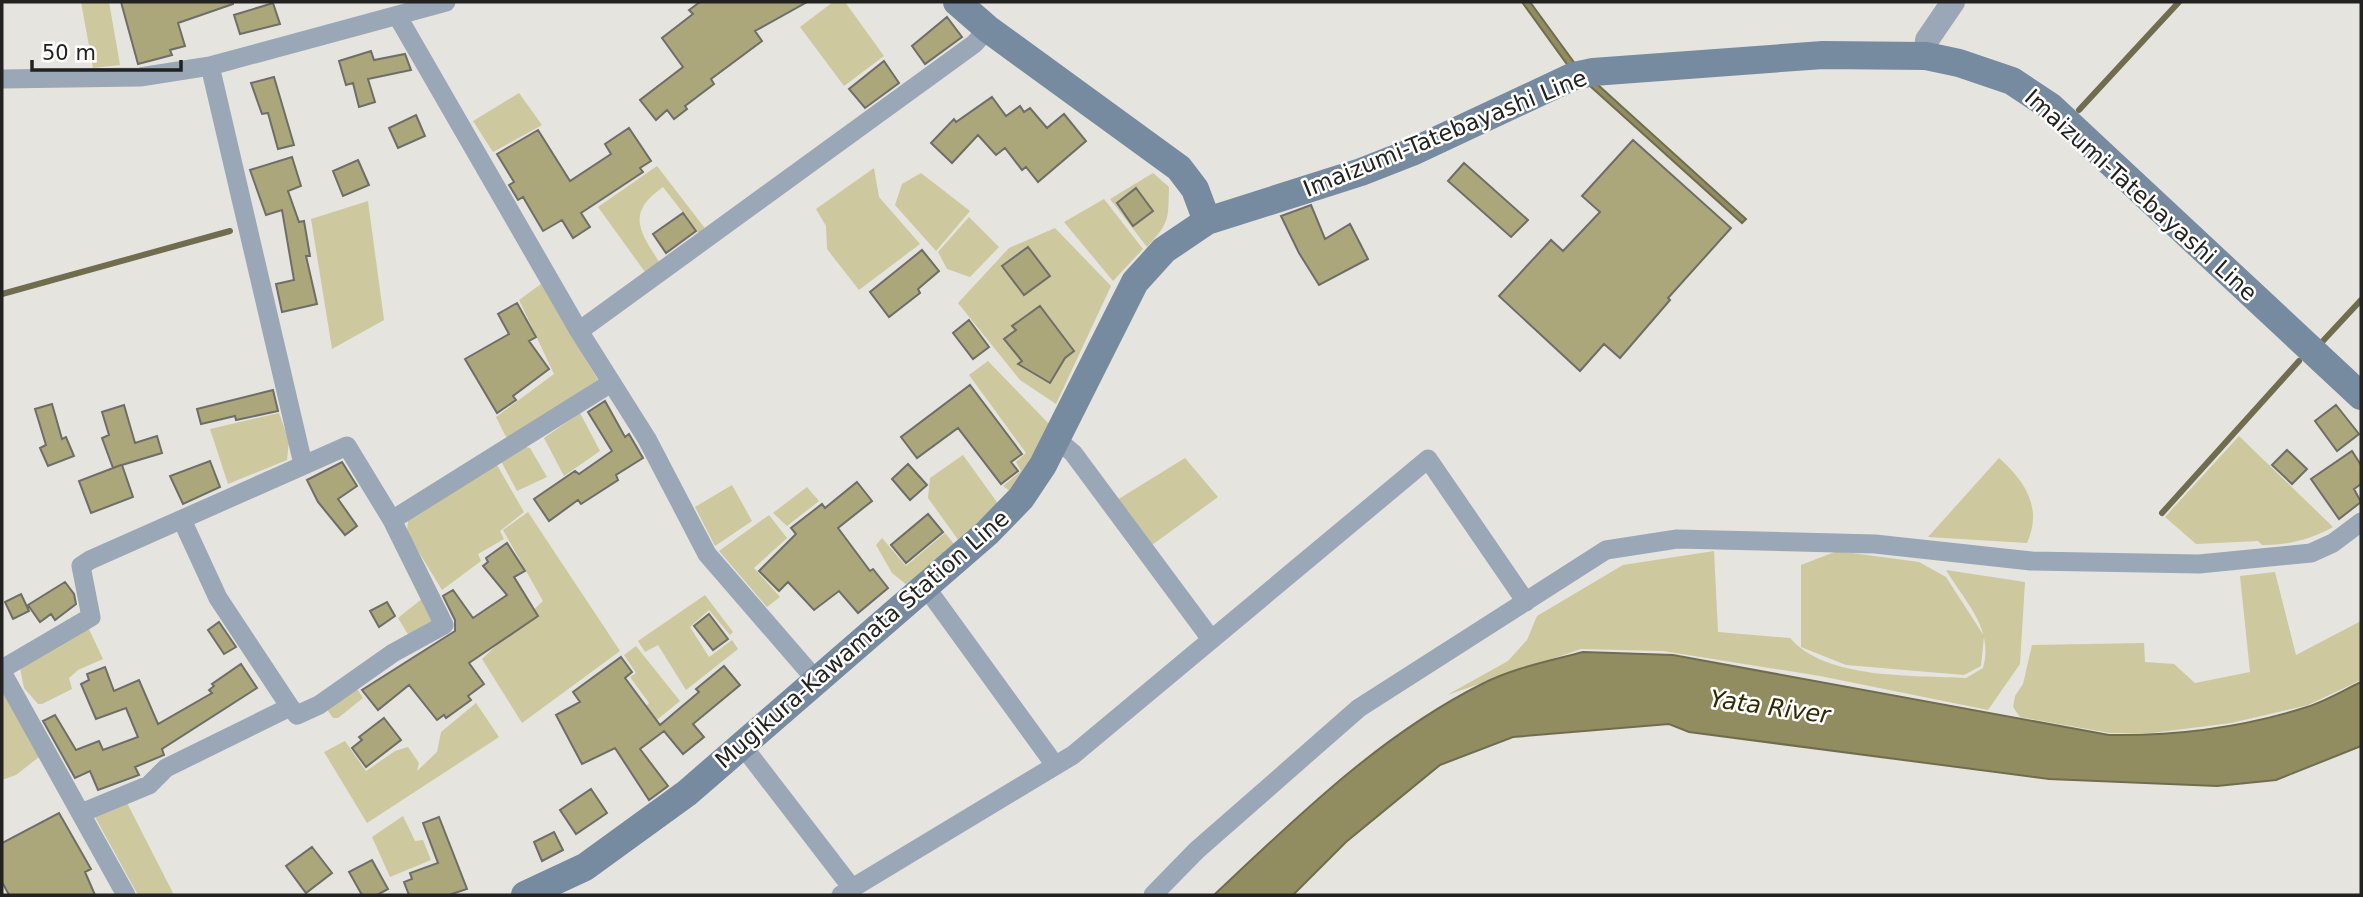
<svg xmlns="http://www.w3.org/2000/svg" width="2363" height="897" font-family="'DejaVu Sans',sans-serif">
	<style>
		.green { fill: #cdc89d }
		.water { fill: #928d61; stroke: #706d4e; stroke-width: 2 }
		.lines { fill: none; stroke-linecap: round; stroke-linejoin: round }
		.stream { stroke: #706d4e; stroke-width: 6 }
		.building { fill: #aca77b; stroke: #6e6d68; stroke-width: 2 }
		.minor { stroke: #9aa7b7; stroke-width: 19 }
		.tertiary { stroke: #9aa7b7; stroke-width: 24 }
		.secondary { stroke: #768aa0; stroke-width: 28 }
		.labels { text-anchor: middle; stroke-width: 5; stroke-linejoin: round; paint-order: stroke }
		.street-label { font-size: 23px; fill: #222220; stroke: #fffffe }
		.water-label { font-size: 24px; font-style: italic; fill: #2f2a04; stroke: #fffffe }
	</style>
	<rect width="100%" height="100%" fill="#e5e4df"/>
	<!-- green -->
	<path class="green" d="M81 2H109L120 65 93 68Z
		M833 2H845L884 56 844 86 800 27Z
		M519 93 542 125 493 152 473 121Z
		M657 166 707 231 701 236 663 187C626 213 639 231 660 263L645 272 598 207Z
		M874 168 879 197 920 244 859 290 827 249 826 226 816 209Z
		M921 173 970 211 936 251 895 205 902 184Z
		M1153 173 1169 187C1168 220 1170 222 1147 247L1110 199Z
		M1104 199 1143 249 1113 281 1064 222Z
		M368 201 384 320 332 349 311 219Z
		M969 217 999 247 970 277 947 269 938 252Z
		M1055 228 1111 286 1056 404 1020 380 958 303 1009 248Z
		M541 284 598 380 507 439 496 417 554 374 519 300Z
		M988 361 1050 425 1032 460 1010 491 1003 486 1021 471 1016 462 1026 453 969 375Z
		M279 413 289 441 287 460 228 484 210 429Z
		M580 413 600 451 564 476 544 438Z
		M2239 436 2333 527C2312 539 2285 546 2262 545L2258 541 2196 544 2165 517Z
		M525 447 530 448 547 477 517 491 501 461Z
		M963 455 999 505 959 541 928 498 930 478Z
		M1185 458 1218 497 1152 545 1117 500Z
		M1999 458C2025 481 2043 508 2027 543L1928 537Z
		M497 465 524 512 500 531 504 539 478 554 481 561 442 590 407 533 408 519Z
		M732 485 752 521 715 546 695 507Z
		M807 487 819 501 787 526 773 513Z
		M528 512 620 651 522 723 482 659 543 601 503 530Z
		M769 515 787 538 754 568 780 597 767 607 719 551Z
		M945 533 954 544 907 585 892 573 876 545 882 538 906 566Z
		M1714 551 1718 632 1790 638C1826 680 1914 675 1966 678L1983 668C1994 629 1966 603 1946 570L2025 582 2020 664 1988 710 1820 676 1663 651 1581 649 1447 695 1508 661 1527 640 1537 616 1623 565Z
		M1837 551 1919 562 1946 577 1984 636 1981 666 1964 675 1846 665 1801 647V565Z
		M2275 572 2296 655 2361 621V680L2308 705 2231 723 2152 733H2110L2020 717 2013 707 2015 696 2023 684 2032 645 2144 643 2145 662 2174 664 2195 683 2250 672 2240 576Z
		M705 595 733 632 730 635 709 610 690 627 709 657 732 640 738 649 686 690 658 645 645 652 638 641Z
		M423 598 437 620 409 636 398 618Z
		M88 627 103 659 78 670 69 678 72 689 42 704H38L24 688 20 668Z
		M636 646 680 701 647 728 637 714 649 703 630 677 636 673 624 655Z
		M2 686 39 757 16 775 2 780Z
		M356 687 363 698 338 718H333L326 708Z
		M476 703 499 737 367 823 324 752 345 741 366 771 395 751 408 747 419 763 417 771 437 752 441 732Z
		M126 801 174 895H138L95 817Z
		M403 816 415 841 423 840 431 860 390 877 372 837Z"/>
	<!-- water -->
	<path class="water" d="M1522 2H1530L1576 65 1746 219 1742 223 1569 67Z
		M1583 652 1673 655 2109 735C2175 736 2244 727 2307 707 2326 701 2344 690 2361 682V746L2276 780 2217 786 2049 779 1689 732 1669 724 1513 737 1440 765 1346 842 1293 895H1214C1296 818 1380 735 1482 684 1513 668 1550 661 1583 652Z"/>
	<g class="lines">
		<!-- stream -->
		<path class="stream" d="M2079 110 2179 2
			M2 294 230 231
			M2322 342 2361 300
			M2162 513 2299 361"/>
	</g>
	<!-- building -->
	<path class="building" d="M121 2H233V4L178 23 185 46 170 50 172 55 138 64Z
		M700 2H807L755 31 762 41 711 79 714 84 685 106 687 109 674 119 667 110 656 120 640 100 683 67 662 38 693 14 689 10Z
		M273 3 280 24 240 34 234 15Z
		M947 17 962 37 925 64 912 46Z
		M371 51 374 60 405 54 411 70 368 79 375 102 359 107 353 83 346 85 339 61Z
		M884 61 899 83 865 108 849 89Z
		M274 77 294 145 278 149 268 113 262 114 251 83Z
		M992 97 1006 116 1020 106 1024 112 1030 108 1047 128 1064 114 1086 141 1038 182 1026 167 1022 170 1005 148 996 155 978 135 952 163 931 143 954 119 956 122Z
		M416 115 425 136 398 148 389 128Z
		M629 128 651 161 640 168 643 172 581 213 590 227 573 238 562 220 543 231 523 197 518 200 509 185 514 182 497 154 538 130 570 181 611 154 605 144Z
		M1633 140 1731 228 1668 298 1670 300 1620 358 1604 344 1580 371 1499 296 1551 240 1563 251 1600 212 1582 196Z
		M292 157 301 186 288 191 299 222 304 221 310 256H306L317 304 282 312 276 284 294 280 282 210 266 215 250 170Z
		M358 160 369 185 343 196 333 171Z
		M1464 163 1528 220 1511 237 1448 181Z
		M1136 188 1153 211 1133 226 1117 203Z
		M1311 205 1325 239 1350 224 1368 259 1319 285 1299 253 1281 216Z
		M683 213 696 231 666 253 653 234Z
		M1028 247 1050 276 1024 295 1002 266Z
		M922 250 939 271 918 289 920 293 889 317 870 292Z
		M517 303 536 337 529 341 549 369 513 396 516 400 497 413 465 359 509 334 498 314Z
		M1040 306 1074 351 1065 358 1050 383 1018 364 1022 361 1004 339 1016 330 1012 326Z
		M969 320 989 347 973 359 953 333Z
		M970 385 1022 454 1011 462 1018 471 1001 484 958 428 917 458 901 437Z
		M273 390 278 411 236 420 235 416 201 424 197 409Z
		M605 401 625 437 629 434 643 458 616 475 618 480 581 504 578 500 549 521 534 499 575 471 579 474 612 451 588 412Z
		M52 404 62 439 66 437 74 456 48 466 40 448 46 445 35 409Z
		M124 405 135 443 157 436 162 453 122 465 133 497 91 513 79 481 121 465 113 468 102 438 109 435 102 412Z
		M2336 405 2359 434 2337 451 2315 421Z
		M2287 450 2307 469 2292 484 2272 465Z
		M2352 451 2361 465V484L2354 489 2361 502 2339 519 2311 479Z
		M210 461 220 487 183 504 170 476Z
		M342 462 357 486 338 499 357 526 345 535 318 502 307 480Z
		M908 464 927 485 910 500 892 479Z
		M857 482 872 501 838 528 870 571 873 569 888 588 858 613 839 591 814 610 788 582 779 591 759 571 796 534 791 528 822 504 825 508Z
		M928 514 943 532 906 563 891 545Z
		M507 543 525 571 514 577 538 616 469 663 484 684 468 696 471 700 446 718 444 715 437 720 409 685 378 710 362 690 455 631V620L443 596 453 590 473 618 507 595 483 566 488 562 486 558Z
		M65 582 74 594 76 604 55 620 51 614 40 622 28 605Z
		M21 594 29 611 13 619 5 602Z
		M387 602 395 616 379 627 370 611Z
		M709 614 728 639 713 650 694 626Z
		M219 622 236 647 224 654 208 630Z
		M621 657 632 672 625 678 660 725 699 692 696 689 724 666 740 685 693 724 704 737 683 754 664 731 640 749 668 786 649 800 615 748 582 764 556 715 580 702 573 692Z
		M241 664 257 688 162 749 164 755 135 767 139 775 98 790 90 771 75 778 43 721 55 715 76 750 99 741 103 750 138 737 126 708 96 719 81 684 89 680 87 674 105 667 114 691 139 680 158 724 212 693 209 690 214 686 212 684Z
		M384 718 401 740 366 767 352 748 362 740 359 737Z
		M591 789 607 813 576 834 560 810Z
		M59 813 91 869 85 872 95 895H9L2 882V843Z
		M439 817 467 889 449 895H409L404 882 412 879 410 873 438 863 423 823Z
		M554 832 563 850 542 861 534 842Z
		M312 847 332 873 306 893 286 866Z
		M372 860 388 889 377 895H362L349 872Z"/>
	<g class="lines">
		<!-- minor -->
		<path class="minor" d="M398 17 579 331 647 439 707 554 816 680
			M210 66 303 464
			M2 79 140 77 210 66 446 2
			M579 331 974 44 988 29
			M1056 439 1073 453 1211 639
			M925 586 1055 765
			M2 669 91 617 81 566 90 560 347 446 392 520 611 383
			M2 672 126 895
			M290 707 297 715 319 705 393 653 444 625 392 520
			M742 745 852 888
			M81 813 149 785 166 768 290 707 218 598 182 520
			M841 895 1073 755 1428 459 1526 602
			M1153 895 1197 850 1359 708 1606 550 1677 539 1875 544 2031 561 2199 564 2311 553 2333 543 2361 522"/>
		<!-- tertiary -->
		<path class="tertiary" d="M1926 56 1927 40 1953 2"/>
		<!-- secondary -->
		<path class="secondary" d="M957 2 988 29 1179 168 1195 189 1207 221
			M525 895 585 867 687 793 987 533 1021 498 1043 465 1135 282 1164 250 1207 221 1361 172 1412 152 1574 76 1593 72 1823 55 1926 56 1959 63 2012 81 2051 107 2361 396"/>
	</g>
	<g class="labels">
		<!-- street labels -->
		<g class="street-label">
			<text transform="translate(1445 133) rotate(-22)" y="8">Imaizumi-Tatebayashi Line</text>
			<text transform="translate(2141 195) rotate(42)" y="8">Imaizumi-Tatebayashi Line</text>
			<text transform="translate(862 639) rotate(-41)" y="8">Mugikura-Kawamata Station Line</text>
		</g>
		<!-- water labels -->
		<g class="water-label">
			<text transform="translate(1770 707) rotate(8)" y="8">Yata River</text>
		</g>
	</g>
	<!-- border -->
	<rect width="2363" height="897" fill="none" stroke="#222220" stroke-width="7"/>
	<!-- scale -->
	<path d="M32 60v10h149v-10" fill="none" stroke="#222220" stroke-width="3.5"/>
	<text x="42" y="60" font-size="21" fill="#222220" stroke="#fffffe" stroke-width="5" paint-order="stroke">50 m</text>
</svg>
